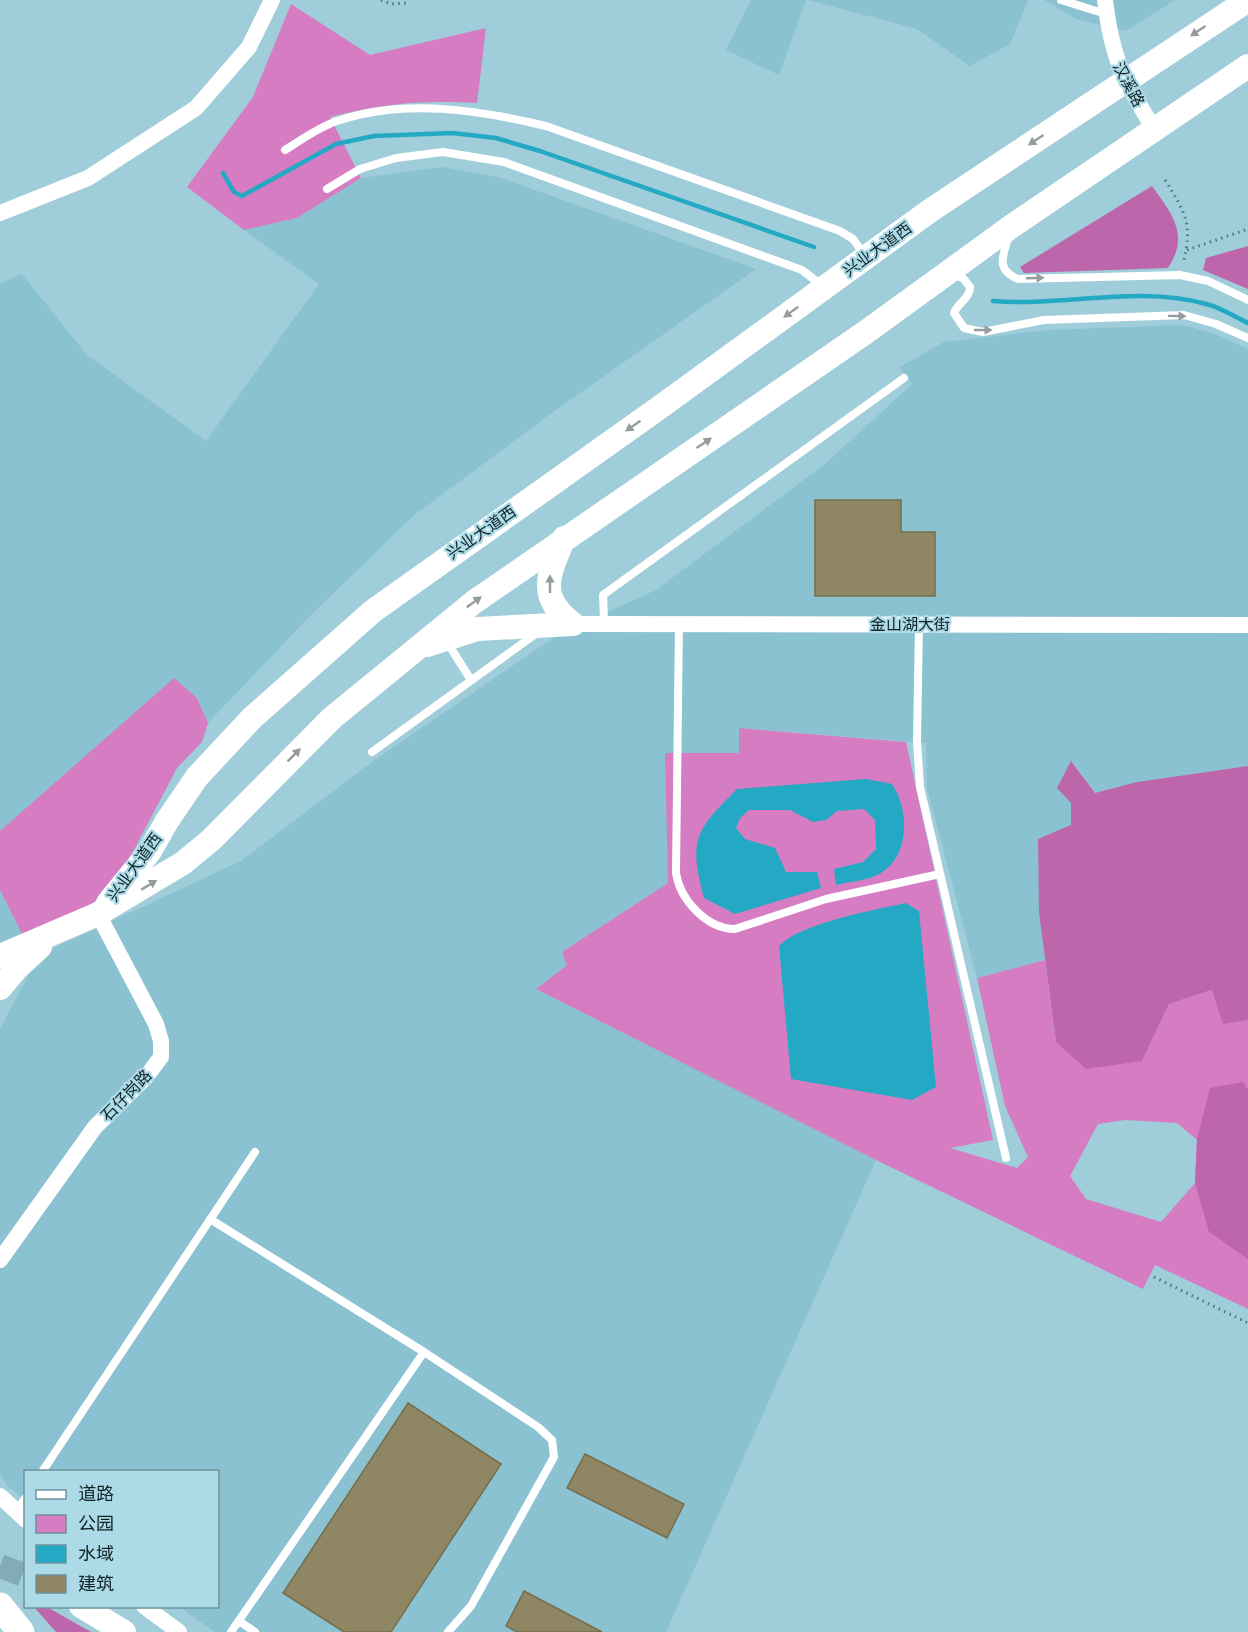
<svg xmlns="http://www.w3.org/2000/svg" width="1248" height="1632" font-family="'DM Sans','Noto Sans SC',sans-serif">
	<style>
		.built { fill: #8bc2d1 }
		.green { fill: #d67cc3; fill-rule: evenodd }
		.forest { fill: #be66ab }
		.water { fill: #23a9c4 }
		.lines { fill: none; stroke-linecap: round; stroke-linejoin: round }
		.stream { stroke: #23a9c4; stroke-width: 4.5 }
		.building { fill: #8f8764; stroke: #766d4b; stroke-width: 1.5 }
		.secondary-tunnel { stroke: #83abb6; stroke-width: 24; stroke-dasharray: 24 12; stroke-linecap: butt }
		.path { stroke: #54747b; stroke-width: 3; stroke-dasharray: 1.5 4.5; stroke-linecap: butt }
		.lane { stroke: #fff; stroke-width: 8 }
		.street { stroke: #fff; stroke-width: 16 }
		.secondary { stroke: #fff; stroke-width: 24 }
		.primary { stroke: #fff; stroke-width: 27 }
		.oneway { fill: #949c9e }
		.labels { text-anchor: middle; stroke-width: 4.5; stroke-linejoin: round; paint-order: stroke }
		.street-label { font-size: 16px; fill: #112428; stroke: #acdae6 }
	</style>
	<rect width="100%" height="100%" fill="#9fcdd9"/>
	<!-- built -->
	<path class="built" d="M751 0H806L779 75 726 50Z
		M808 0H1028L1010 44 970 66 917 29Z
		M1044 0H1175L1126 31 1076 19Z
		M442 167 498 177 756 269 553 412 413 516 308 618 208 723 197 698 0 831V284L22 274 87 355 206 441 319 284 244 230 297 218 361 178Z
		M1183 325 1213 333 1248 349V766L1137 782 1095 793 1072 761 1071 825 1039 913 1045 960 977 978 927 788 926 743 740 728V753H666L668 883 562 952 567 965 537 989 876 1160 666 1632H215L179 1607 218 1606V1472H26L25 1499 7 1486 0 1474V1029L39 955 241 861 376 759 559 634 656 590 825 464 912 384 900 367 944 342 1048 330Z
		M0 890 23 936 0 945Z"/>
	<!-- green -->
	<path class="green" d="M291 4 370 55 486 28 477 103C419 100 386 103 330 117L361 178 297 218 244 230 187 187 253 97Z
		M174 678 197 698 208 723 202 742 177 768 117 882 87 908 23 936 0 890V831Z
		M739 728 906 742 993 1140 950 1148 1017 1168 1028 1157 1005 1106 977 978 1045 960 1056 1042 1142 1061 1169 1004 1213 990 1223 1023 1248 1020V1309L1155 1265 1143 1289 876 1160 536 989 567 965 562 952 668 883 665 753H739ZM1125 1120 1177 1123 1197 1140 1195 1183 1161 1222 1086 1199 1070 1176 1098 1124Z"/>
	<!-- forest -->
	<path class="forest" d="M1152 186C1172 214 1190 235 1168 268L1024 273 1020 267Z
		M1248 246V289L1203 270 1206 258Z
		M1071 761 1095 793 1137 782 1248 766V1020L1223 1024 1212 990 1169 1004 1142 1061 1086 1069 1056 1042 1039 913 1038 839 1071 825V803L1057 788Z
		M1243 1082 1248 1090V1259L1209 1232 1195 1183 1197 1139 1210 1088Z
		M34 1607H47L91 1632H56Z"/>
	<!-- water -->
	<path class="water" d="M866 779 892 784C911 812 910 863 873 877 862 881 848 882 836 885L834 869 863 862 876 849 875 820 864 809 837 811 826 820 813 822 790 810H749L740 818 736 828 745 839 775 848 786 872H817L821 888 735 914 704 898C688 839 696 830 737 789Z
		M906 903 919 911 936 1087 912 1100 791 1079 779 946C801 923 874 910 906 903Z"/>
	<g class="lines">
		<!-- stream -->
		<path class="stream" d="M223 173 234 192 242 196 336 144 374 136 452 133 496 138 540 151 814 247
			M993 301C1063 307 1137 285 1206 304 1220 307 1235 317 1248 323"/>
	</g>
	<!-- building -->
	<path class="building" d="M815 500H901V532H935V596H815Z
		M408 1403 501 1464 391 1632H344L283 1593Z
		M585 1454 684 1504 667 1538 567 1488Z
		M524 1591 602 1632H517L506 1626Z"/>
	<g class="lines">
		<!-- secondary-tunnel -->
		<path class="secondary-tunnel" d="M0 1566 26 1576"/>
		<!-- path -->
		<path class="path" d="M381 0 391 4 410 3
			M1165 180C1186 213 1193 225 1183 264
			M1187 250 1248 229
			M1154 1277 1248 1323"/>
		<!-- lane -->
		<path class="lane" d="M1061 0 1106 14
			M285 150C301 140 319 127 337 121 405 98 479 110 546 126L840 231 853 239 866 257
			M327 189 360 169 396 158 443 152 504 162 802 270 824 287
			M1009 235C1004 254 994 269 1018 279L1180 275 1208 281 1248 300
			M952 275 963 278 970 287C970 299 958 302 954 313L964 328 983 332 1044 320 1184 315 1216 324 1248 338
			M604 622 603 595 904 378
			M679 623 676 873C680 900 707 929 735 929L826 899 940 874
			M919 624 917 741 920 787 1006 1158
			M447 642 471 680
			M372 752 537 633
			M210 1219 424 1352 538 1427 552 1440 554 1457 471 1606 448 1632
			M42 1472 255 1152
			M16 1511 26 1497
			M239 1621 255 1632
			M231 1632 424 1352"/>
		<!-- street -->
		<path class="street" d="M1105 0C1112 59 1123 79 1154 129
			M0 213 88 178 196 108 249 47 272 0
			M573 624 1248 625
			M0 1260 95 1127 146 1077 161 1057V1041L156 1024 98 914
			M0 1496 26 1520
			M144 1606 179 1632"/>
		<!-- secondary -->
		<path class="secondary" d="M564 538C549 574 536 596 573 624
			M427 645 477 629 573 624
			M108 903 150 851 167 821 197 777 252 718 373 611 663 405 931 210 1248 0
			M0 956 98 914 183 863 211 840 332 718 474 602 866 332 1012 226 1248 66
			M0 988 16 969 40 947
			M81 1606 124 1632"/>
		<!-- primary -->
		<path class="primary" d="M0 1606 21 1632"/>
	</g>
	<!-- one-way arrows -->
	<defs><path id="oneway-solid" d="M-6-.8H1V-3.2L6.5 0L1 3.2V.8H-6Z" transform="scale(1.5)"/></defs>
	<g class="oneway">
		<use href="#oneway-solid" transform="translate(1198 31) rotate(146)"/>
		<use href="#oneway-solid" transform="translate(1036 140) rotate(146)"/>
		<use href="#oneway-solid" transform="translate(1035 278) rotate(-2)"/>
		<use href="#oneway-solid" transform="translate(791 312) rotate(144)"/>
		<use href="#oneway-solid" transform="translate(1177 316) rotate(1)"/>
		<use href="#oneway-solid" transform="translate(983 330)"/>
		<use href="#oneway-solid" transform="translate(633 426) rotate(145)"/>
		<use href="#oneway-solid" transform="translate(704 443) rotate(-34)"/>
		<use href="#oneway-solid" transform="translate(550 584) rotate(-90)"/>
		<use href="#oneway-solid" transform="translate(474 602) rotate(-36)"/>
		<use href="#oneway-solid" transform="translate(294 755) rotate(-45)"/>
		<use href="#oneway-solid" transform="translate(149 885) rotate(-31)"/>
	</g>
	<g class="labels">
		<!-- street labels -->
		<g class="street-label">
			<text transform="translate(1129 84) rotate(62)" y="6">汉溪路</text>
			<text transform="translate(877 249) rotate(-36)" y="6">兴业大道西</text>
			<text transform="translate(481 532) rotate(-35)" y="6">兴业大道西</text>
			<text x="910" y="630">金山湖大街</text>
			<text transform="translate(134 867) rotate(-54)" y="6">兴业大道西</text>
			<text transform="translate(126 1095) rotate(-46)" y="6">石仔岗路</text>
		</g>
	</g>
	<!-- legend -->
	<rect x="24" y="1470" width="195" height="138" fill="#acdae6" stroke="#6e919a" stroke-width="1.5"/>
	<rect x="36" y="1490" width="30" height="9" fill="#ffffff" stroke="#6e919a" stroke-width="1.5"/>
	<text x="78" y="1500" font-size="18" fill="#112428">道路</text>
	<rect x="36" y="1515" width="30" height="18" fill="#d67cc3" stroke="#6e919a" stroke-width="1.5"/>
	<text x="78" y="1530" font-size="18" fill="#112428">公园</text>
	<rect x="36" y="1545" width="30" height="18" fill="#23a9c4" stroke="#6e919a" stroke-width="1.5"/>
	<text x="78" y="1560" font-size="18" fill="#112428">水域</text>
	<rect x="36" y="1575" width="30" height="18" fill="#8f8764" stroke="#6e919a" stroke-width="1.5"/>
	<text x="78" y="1590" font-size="18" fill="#112428">建筑</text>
</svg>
